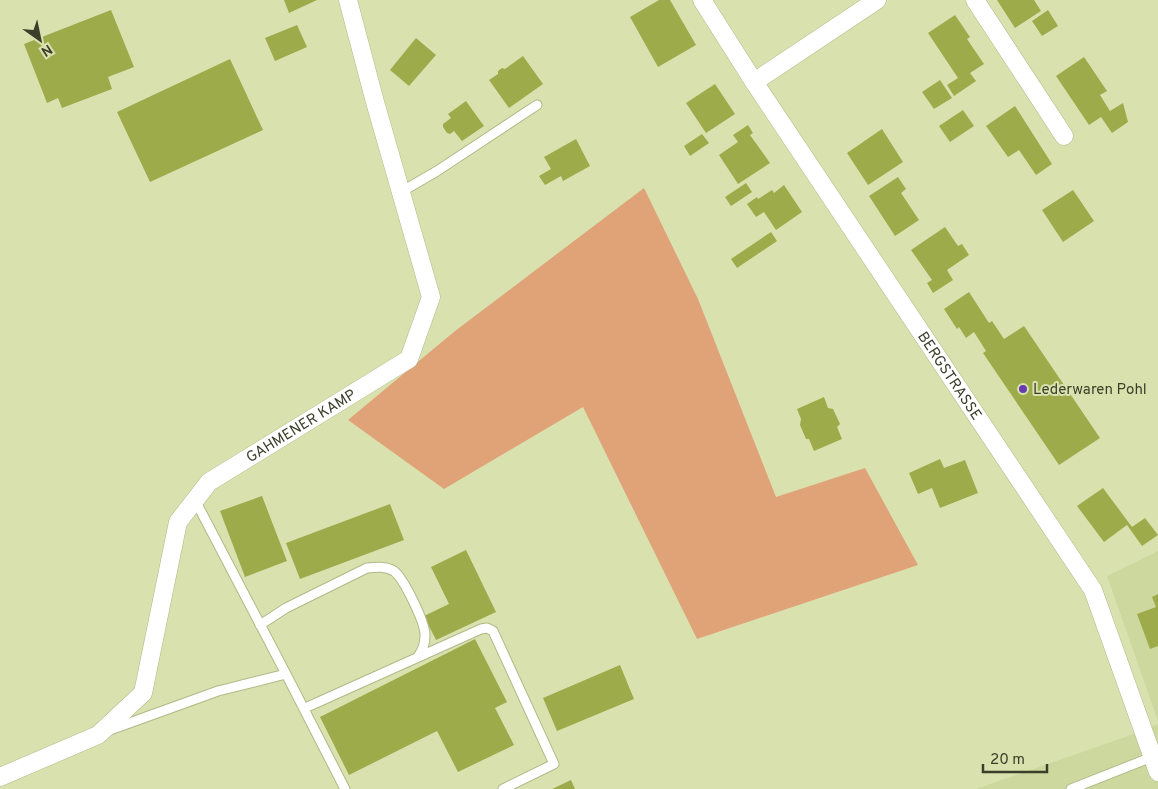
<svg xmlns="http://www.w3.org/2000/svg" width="1158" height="789" font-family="Overpass,sans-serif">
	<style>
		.built { fill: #cdd89e }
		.green { fill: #e0a378 }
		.building { fill: #9dab4a }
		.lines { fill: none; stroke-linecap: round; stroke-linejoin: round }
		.service-casing { stroke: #b0b987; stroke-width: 11 }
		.minor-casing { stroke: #b0b987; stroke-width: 19 }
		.service { stroke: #fff; stroke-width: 9 }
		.minor { stroke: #fff; stroke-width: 18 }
		.poi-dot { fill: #693bb3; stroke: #d9e2af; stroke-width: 2 }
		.labels { text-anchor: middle; stroke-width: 4; stroke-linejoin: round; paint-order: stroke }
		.street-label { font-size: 15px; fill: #3b3f2a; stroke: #d9e2af }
		.poi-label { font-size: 15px; fill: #3b3f2a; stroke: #d9e2af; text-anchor: start }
	</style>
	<rect width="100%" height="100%" fill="#d9e2af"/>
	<!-- built -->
	<path class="built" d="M1158 551V721L1107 576Z
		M1158 724V789H976L1128 736Z"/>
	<!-- green -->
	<path class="green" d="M644 188 698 299 776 497 865 468 918 565 697 639 583 407 444 489 348 420 455 331Z"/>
	<!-- building -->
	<path class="building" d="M284 0H317L289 13Z
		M659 0H670L696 45 658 67 630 17Z
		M997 0H1034L1041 11 1015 28Z
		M111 10 134 67 108 77 112 89 62 108 58 98 47 103 24 44Z
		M1048 10 1058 26 1042 36 1032 21Z
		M955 15 970 37 967 39 984 64 970 73 976 81 954 96 947 85 958 78 928 33Z
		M297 25 307 47 275 61 265 38Z
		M416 38 436 55 409 86 390 70Z
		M523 56 543 84 509 108 489 80 498 74V71L502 68 505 69Z
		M1084 57 1107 91 1100 95 1110 111 1123 103 1128 122 1112 133 1101 117 1089 125 1056 76Z
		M230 59 263 130 150 182 117 112Z
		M940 80 952 98 934 109 922 92Z
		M715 84 735 114 706 133 686 103Z
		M466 101 484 126 462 141 454 131 450 134 447 133 443 127V124L451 118 448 114Z
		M1015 106 1052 164 1036 175 1019 150 1008 157 986 126Z
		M963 110 974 126 950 142 939 126Z
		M748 125 753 133 750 135 770 163 738 184 719 155 738 142 733 135Z
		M882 129 903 162 868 185 847 153Z
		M702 134 709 143 690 156 684 146Z
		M576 139 590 166 563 181 561 176 545 185 539 176 551 169 544 157Z
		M898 177 906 189 901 193 919 220 895 236 869 196Z
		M746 183 752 192 731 206 725 197Z
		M784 185 802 212 776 230 764 212 756 217 747 204 757 197 758 199 772 190 774 193Z
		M1073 190 1094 221 1063 242 1042 210Z
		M945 227 958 246 962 244 969 255 947 270 953 280 933 293 927 283 932 280 911 250Z
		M771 232 777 241 737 268 731 259Z
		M969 292 989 323 992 321 1004 339 1024 326 1100 438 1059 465 983 353 986 351 974 332 966 338 959 327 957 329 944 309Z
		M824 397 828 408 833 409 840 424 837 427 842 439 814 451 809 439H806L800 425 801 419 797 409Z
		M940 459 944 468 965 460 978 493 940 508 932 488 918 494 909 473Z
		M1103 488 1132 527 1145 518 1158 535 1142 546 1127 525 1104 542 1077 506Z
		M262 496 287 561 245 577 220 511Z
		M390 504 404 540 300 579 286 543Z
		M466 550 496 612 436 640 424 616 449 604 431 567Z
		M1158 594V646L1150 649 1137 614 1156 607 1152 597Z
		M475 639 507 702 495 708 514 745 458 772 437 731 349 775 320 717Z
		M620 665 634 699 557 731 543 698Z
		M571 780 575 789H552Z"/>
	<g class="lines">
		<!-- service casing -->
		<g class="service-casing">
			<path id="service" d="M401 192 437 171 537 105
				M195 500 286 674
				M260 625 286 608 367 568C376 567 386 566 394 571 404 579 425 622 425 635 425 644 423 649 418 657
				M305 708 481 629 487 628 493 631 554 764 503 789
				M110 730 218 691 286 674 345 789
				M1071 789 1152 757"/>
		</g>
		<!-- minor casing -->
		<g class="minor-casing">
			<g id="minor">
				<path id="s1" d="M702 0 754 82 1093 590 1158 772"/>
				<path d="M975 0 1064 136"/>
				<path d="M754 82 877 0"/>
				<path id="s2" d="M0 777 98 735 143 693 178 522 209 482 409 359 431 297 375 102 348 0"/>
			</g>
		</g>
		<!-- service -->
		<use href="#service" class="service"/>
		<!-- minor -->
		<use href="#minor" class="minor"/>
	</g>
	<!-- markers -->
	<circle class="poi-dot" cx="1023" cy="389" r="5"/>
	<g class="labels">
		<!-- street labels -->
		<g class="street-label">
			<text dy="5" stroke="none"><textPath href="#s1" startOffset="450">BERGSTRASSE</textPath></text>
			<text dy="5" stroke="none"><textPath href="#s2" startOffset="501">GAHMENER KAMP</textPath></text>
		</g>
		<!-- poi labels -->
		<g class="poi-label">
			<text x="1033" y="394">Lederwaren Pohl</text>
		</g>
	</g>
	<!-- north arrow -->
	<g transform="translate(40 40) rotate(147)" stroke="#d9e2af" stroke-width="4" paint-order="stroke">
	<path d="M0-4L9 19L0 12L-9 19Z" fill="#3b3f2a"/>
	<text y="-8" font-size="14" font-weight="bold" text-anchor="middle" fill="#3b3f2a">N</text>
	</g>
	<!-- scale -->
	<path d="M983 764v8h64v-8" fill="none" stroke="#3b3f2a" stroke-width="2.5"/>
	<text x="990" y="764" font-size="15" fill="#3b3f2a" stroke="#d9e2af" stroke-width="4" paint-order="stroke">20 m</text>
</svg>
